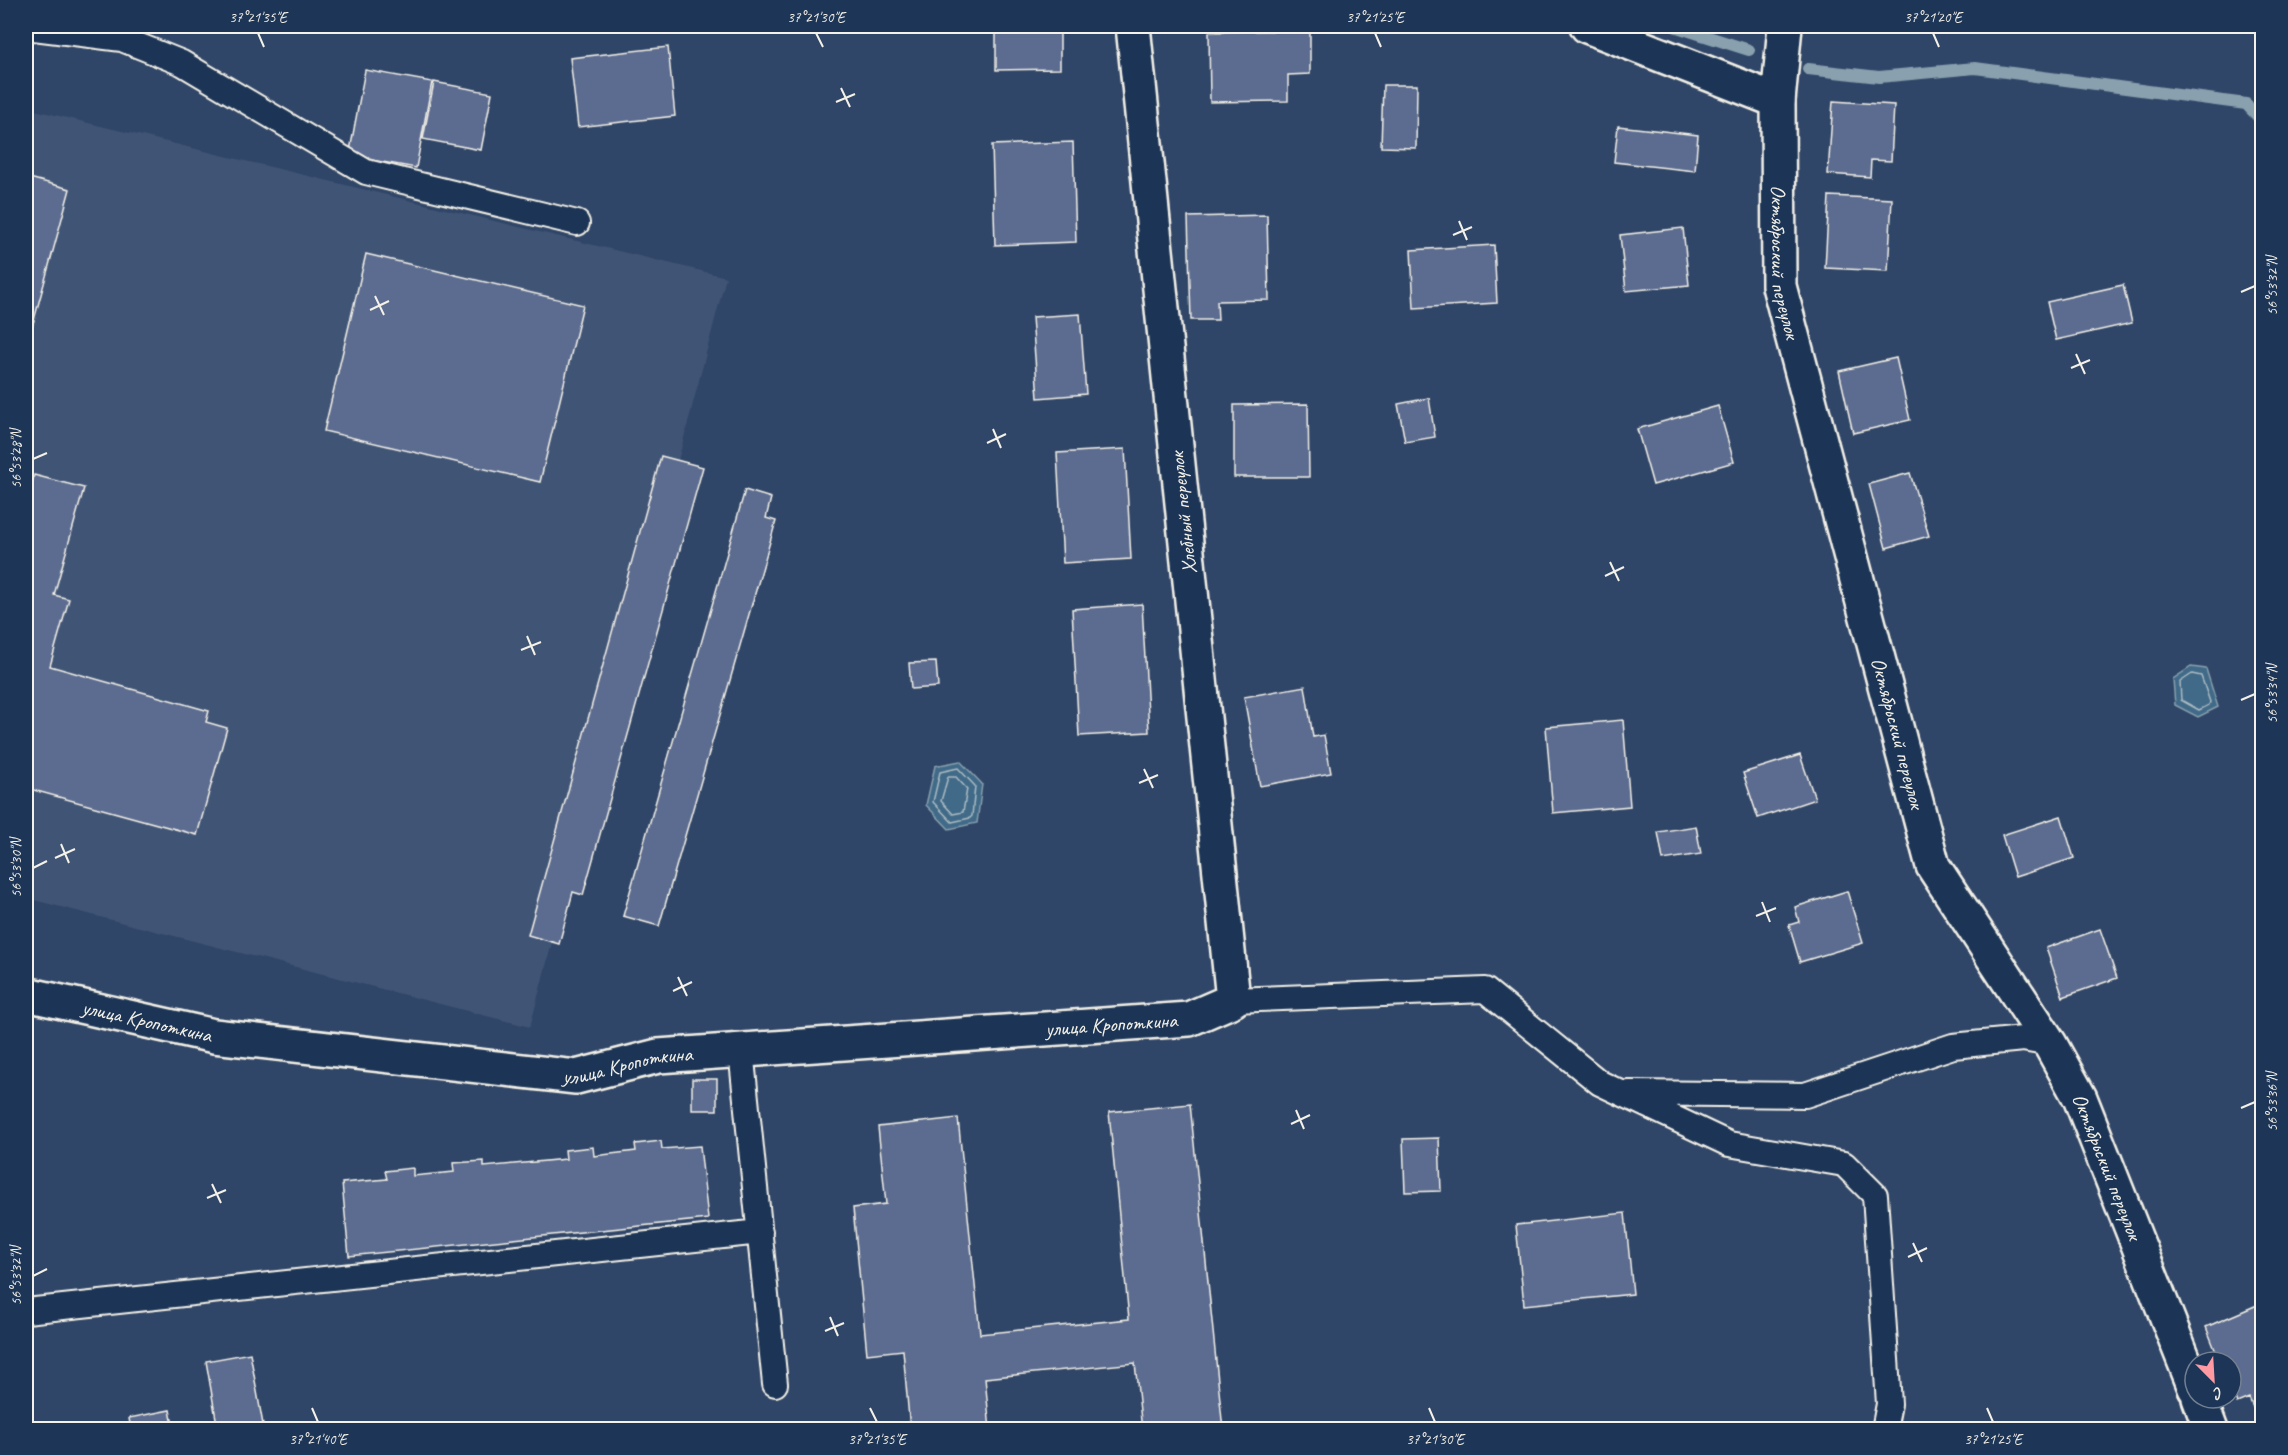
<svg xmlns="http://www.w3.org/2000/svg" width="2288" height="1455" font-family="Caveat,sans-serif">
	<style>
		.built { fill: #415476 }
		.water { fill: #416a88; stroke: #89a0ae; stroke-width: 1.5 }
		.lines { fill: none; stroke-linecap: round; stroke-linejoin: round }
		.shore { stroke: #acbbc2; stroke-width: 1.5 }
		.stream { stroke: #89a0ae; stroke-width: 12 }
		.building { fill: #5c6c90; stroke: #f4f1e8; stroke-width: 1.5 }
		.lane-casing { stroke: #f4f1e8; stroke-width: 28 }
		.street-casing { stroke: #f4f1e8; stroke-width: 38 }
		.lane { stroke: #1d3557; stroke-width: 24 }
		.street { stroke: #1d3557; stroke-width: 33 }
		.ticks { fill: none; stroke: #f4f1e8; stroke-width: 2 }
		.labels { text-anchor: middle; stroke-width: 4.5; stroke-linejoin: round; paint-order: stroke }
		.street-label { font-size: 21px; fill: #f4f1e8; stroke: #1d3557 }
		.neatline { fill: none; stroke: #f4f1e8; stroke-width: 2 }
		.ticks-label { font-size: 15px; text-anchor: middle; fill: #f4f1e8 }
	</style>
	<rect width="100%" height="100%" fill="#304668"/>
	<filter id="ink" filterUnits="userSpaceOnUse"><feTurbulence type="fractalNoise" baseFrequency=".0167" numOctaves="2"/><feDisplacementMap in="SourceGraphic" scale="12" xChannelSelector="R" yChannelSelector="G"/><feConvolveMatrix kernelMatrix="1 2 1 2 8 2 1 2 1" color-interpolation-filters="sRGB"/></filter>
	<g filter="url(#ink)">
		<!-- built -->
		<path class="built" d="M26 108 726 277 530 1027 26 898Z"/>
		<!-- water -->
		<path class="water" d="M2191 667 2206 669 2218 707 2198 717 2175 705 2173 679Z
			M960 761 982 784 977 823 949 829 926 805 935 766Z"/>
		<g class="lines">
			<!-- shore -->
			<path class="shore" d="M2192 674 2201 676 2210 702 2209 705 2199 710 2181 700 2180 682Z
				M958 768 975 786 972 816 970 818 952 822 933 802 940 772Z
				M948 777H956L967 789 963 812 953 814 941 801Z"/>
			<!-- stream -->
			<path class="stream" d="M1674 26 1749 50
				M1808 69 1879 77 1975 68 2246 104 2262 121"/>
		</g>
		<!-- building -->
		<path class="building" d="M996 26H1060V69L996 70Z
			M1310 30V74L1288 75V101L1210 102 1209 32Z
			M668 47 675 116 578 127 570 58Z
			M365 70 432 82 416 168 349 156Z
			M434 82 492 93 481 150 423 139Z
			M1383 85H1417L1416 148 1381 147Z
			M1833 101 1894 105 1891 161 1871 160 1870 177 1828 174Z
			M1618 126 1698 135 1695 171 1614 162Z
			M1073 142 1076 242 995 245 992 145Z
			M26 177 70 189 31 331 26 329Z
			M1829 196 1892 199 1888 271 1825 268Z
			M1267 215 1269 300 1217 301 1218 320H1191L1188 217Z
			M1683 228 1689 285 1626 291 1620 235Z
			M1494 245 1497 303 1414 308 1411 250Z
			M366 254 583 305 540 482 324 431Z
			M2123 285 2132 323 2056 340 2047 302Z
			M1080 314 1086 394 1038 398 1032 317Z
			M1896 358 1910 420 1853 433 1839 371Z
			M1429 398 1435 437 1405 442 1398 404Z
			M1308 404 1309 477H1234V405Z
			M1718 406 1734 462 1653 485 1637 429Z
			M1125 449 1131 559 1063 563 1057 453Z
			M661 456 703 467 583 895 573 892 559 944 528 935Z
			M1910 473 1929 536 1886 548 1869 484Z
			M34 475 84 488 54 595 69 599 50 666 209 711 206 722 227 728 197 835 26 788V507Z
			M745 490 771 498 766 518 776 521 659 926 623 916Z
			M1142 604 1149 732 1079 736 1072 609Z
			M936 662 938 687 911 689 909 663Z
			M1305 686 1313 737 1324 735 1331 773 1260 786 1244 697Z
			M1623 720 1630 806 1553 813 1546 727Z
			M1800 755 1815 799 1758 818 1743 773Z
			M2061 816 2074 858 2015 877 2002 835Z
			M1696 826 1701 854 1663 860 1658 832Z
			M1847 891 1863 943 1800 962 1789 925 1799 922 1795 907Z
			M2100 929 2117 978 2063 997 2046 948Z
			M692 1079H717V1110H692Z
			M1190 1104 1223 1430H1142L1135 1363 985 1378 990 1430H910L903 1350 867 1354 853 1208 886 1204 878 1127 958 1118 980 1334 1129 1319 1109 1112Z
			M1439 1138 1441 1191 1405 1192 1403 1139Z
			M661 1141 662 1149 700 1146 708 1219 349 1256 342 1183 387 1179 385 1171 413 1168V1176L454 1172 453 1163 484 1161V1167L566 1159 565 1150 593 1147 594 1156 636 1151 635 1144Z
			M1625 1213 1633 1294 1524 1305 1516 1225Z
			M2262 1303V1426H2261L2249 1398 2237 1403 2231 1388V1362H2220L2206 1327Z
			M250 1353 264 1430H218L206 1361Z
			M170 1410 174 1430H131L129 1418Z"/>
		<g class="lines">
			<!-- lane casing -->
			<g class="lane-casing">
				<path id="lane" d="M26 27 122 39 182 63 366 172 577 223
					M1233 1000 1485 990 1600 1083 1729 1144 1844 1164 1875 1195 1889 1404 1884 1430
					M741 1050 775 1384
					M1629 1093 1805 1095 1953 1046 2023 1039 2050 1044
					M26 1311 760 1232"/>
			</g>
			<!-- street casing -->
			<g class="street-casing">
				<g id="street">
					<path d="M1587 26 1778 101"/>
					<path id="s1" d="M1785 26 1778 101 1779 286 1933 866 2050 1044 2080 1098 2195 1388"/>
					<path id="s2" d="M26 994 214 1036 576 1077 658 1056 1189 1019 1233 1000 1133 26"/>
					<path d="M2199 1398 2211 1430"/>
				</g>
			</g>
			<!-- lane -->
			<use href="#lane" class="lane"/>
			<!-- street -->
			<use href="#street" class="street"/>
		</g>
	</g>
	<!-- ticks -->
	<path class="ticks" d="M258 33 264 47M816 33 823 47M1375 33 1381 47M1933 33 1939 47M841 88 850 107M836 102 855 94M1459 221 1467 240M1453 235 1472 227M2241 292 2255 286M375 296 384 315M370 310 389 301M2076 354 2085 374M2071 368 2090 360M993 429 1001 448M987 443 1006 434M33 459 47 453M1610 562 1619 581M1605 576 1624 567M527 636 535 655M521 650 541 642M2241 700 2255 694M1144 769 1153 788M1139 783 1158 775M61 844 69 863M55 858 75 849M33 868 47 861M1762 902 1770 922M1756 916 1776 908M678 977 687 996M673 991 692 982M2241 1108 2255 1102M1296 1110 1304 1129M1291 1124 1310 1115M212 1184 221 1203M207 1198 226 1190M1913 1243 1922 1262M1908 1257 1927 1248M33 1276 47 1269M830 1317 838 1336M825 1331 844 1323M312 1408 318 1422M870 1408 877 1422M1429 1408 1435 1422M1987 1408 1993 1422"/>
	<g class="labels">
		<!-- street labels -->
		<g class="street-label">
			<text dy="7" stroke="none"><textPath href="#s1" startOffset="237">Октябрьский переулок</textPath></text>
			<text transform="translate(1183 513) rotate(-96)" y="7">Хлебный переулок</text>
			<text dy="7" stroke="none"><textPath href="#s1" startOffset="723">Октябрьский переулок</textPath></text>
			<text dy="7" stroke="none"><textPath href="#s2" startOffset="124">улица Кропоткина</textPath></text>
			<text dy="7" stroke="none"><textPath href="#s2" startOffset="1096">улица Кропоткина</textPath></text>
			<text dy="7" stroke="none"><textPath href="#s2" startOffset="610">улица Кропоткина</textPath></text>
			<text dy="7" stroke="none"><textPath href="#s1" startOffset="1209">Октябрьский переулок</textPath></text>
		</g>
	</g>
	<!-- margin -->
	<rect width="2288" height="1455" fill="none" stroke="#1d3557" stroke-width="66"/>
	<!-- north arrow -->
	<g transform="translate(2213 1380) rotate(156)"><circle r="28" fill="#1d3557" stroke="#738091" stroke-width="1.5"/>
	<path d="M0-4.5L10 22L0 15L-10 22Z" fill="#ff9aa2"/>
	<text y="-9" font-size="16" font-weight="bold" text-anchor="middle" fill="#f4f1e8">С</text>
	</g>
	<rect x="33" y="33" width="2222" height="1389" class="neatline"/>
	<g class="ticks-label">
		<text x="258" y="22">37°21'35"E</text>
		<text x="816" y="22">37°21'30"E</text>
		<text x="1375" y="22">37°21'25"E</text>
		<text x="1933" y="22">37°21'20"E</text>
		<text transform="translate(2272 286) rotate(-90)" y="5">56°53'32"N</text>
		<text transform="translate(16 459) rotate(-90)" y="5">56°53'28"N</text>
		<text transform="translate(2272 694) rotate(-90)" y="5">56°53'34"N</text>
		<text transform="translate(16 868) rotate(-90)" y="5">56°53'30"N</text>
		<text transform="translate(2272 1102) rotate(-90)" y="5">56°53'36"N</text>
		<text transform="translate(16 1276) rotate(-90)" y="5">56°53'32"N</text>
		<text x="318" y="1444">37°21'40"E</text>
		<text x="877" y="1444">37°21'35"E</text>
		<text x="1435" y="1444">37°21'30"E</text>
		<text x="1993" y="1444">37°21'25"E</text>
	</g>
</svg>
